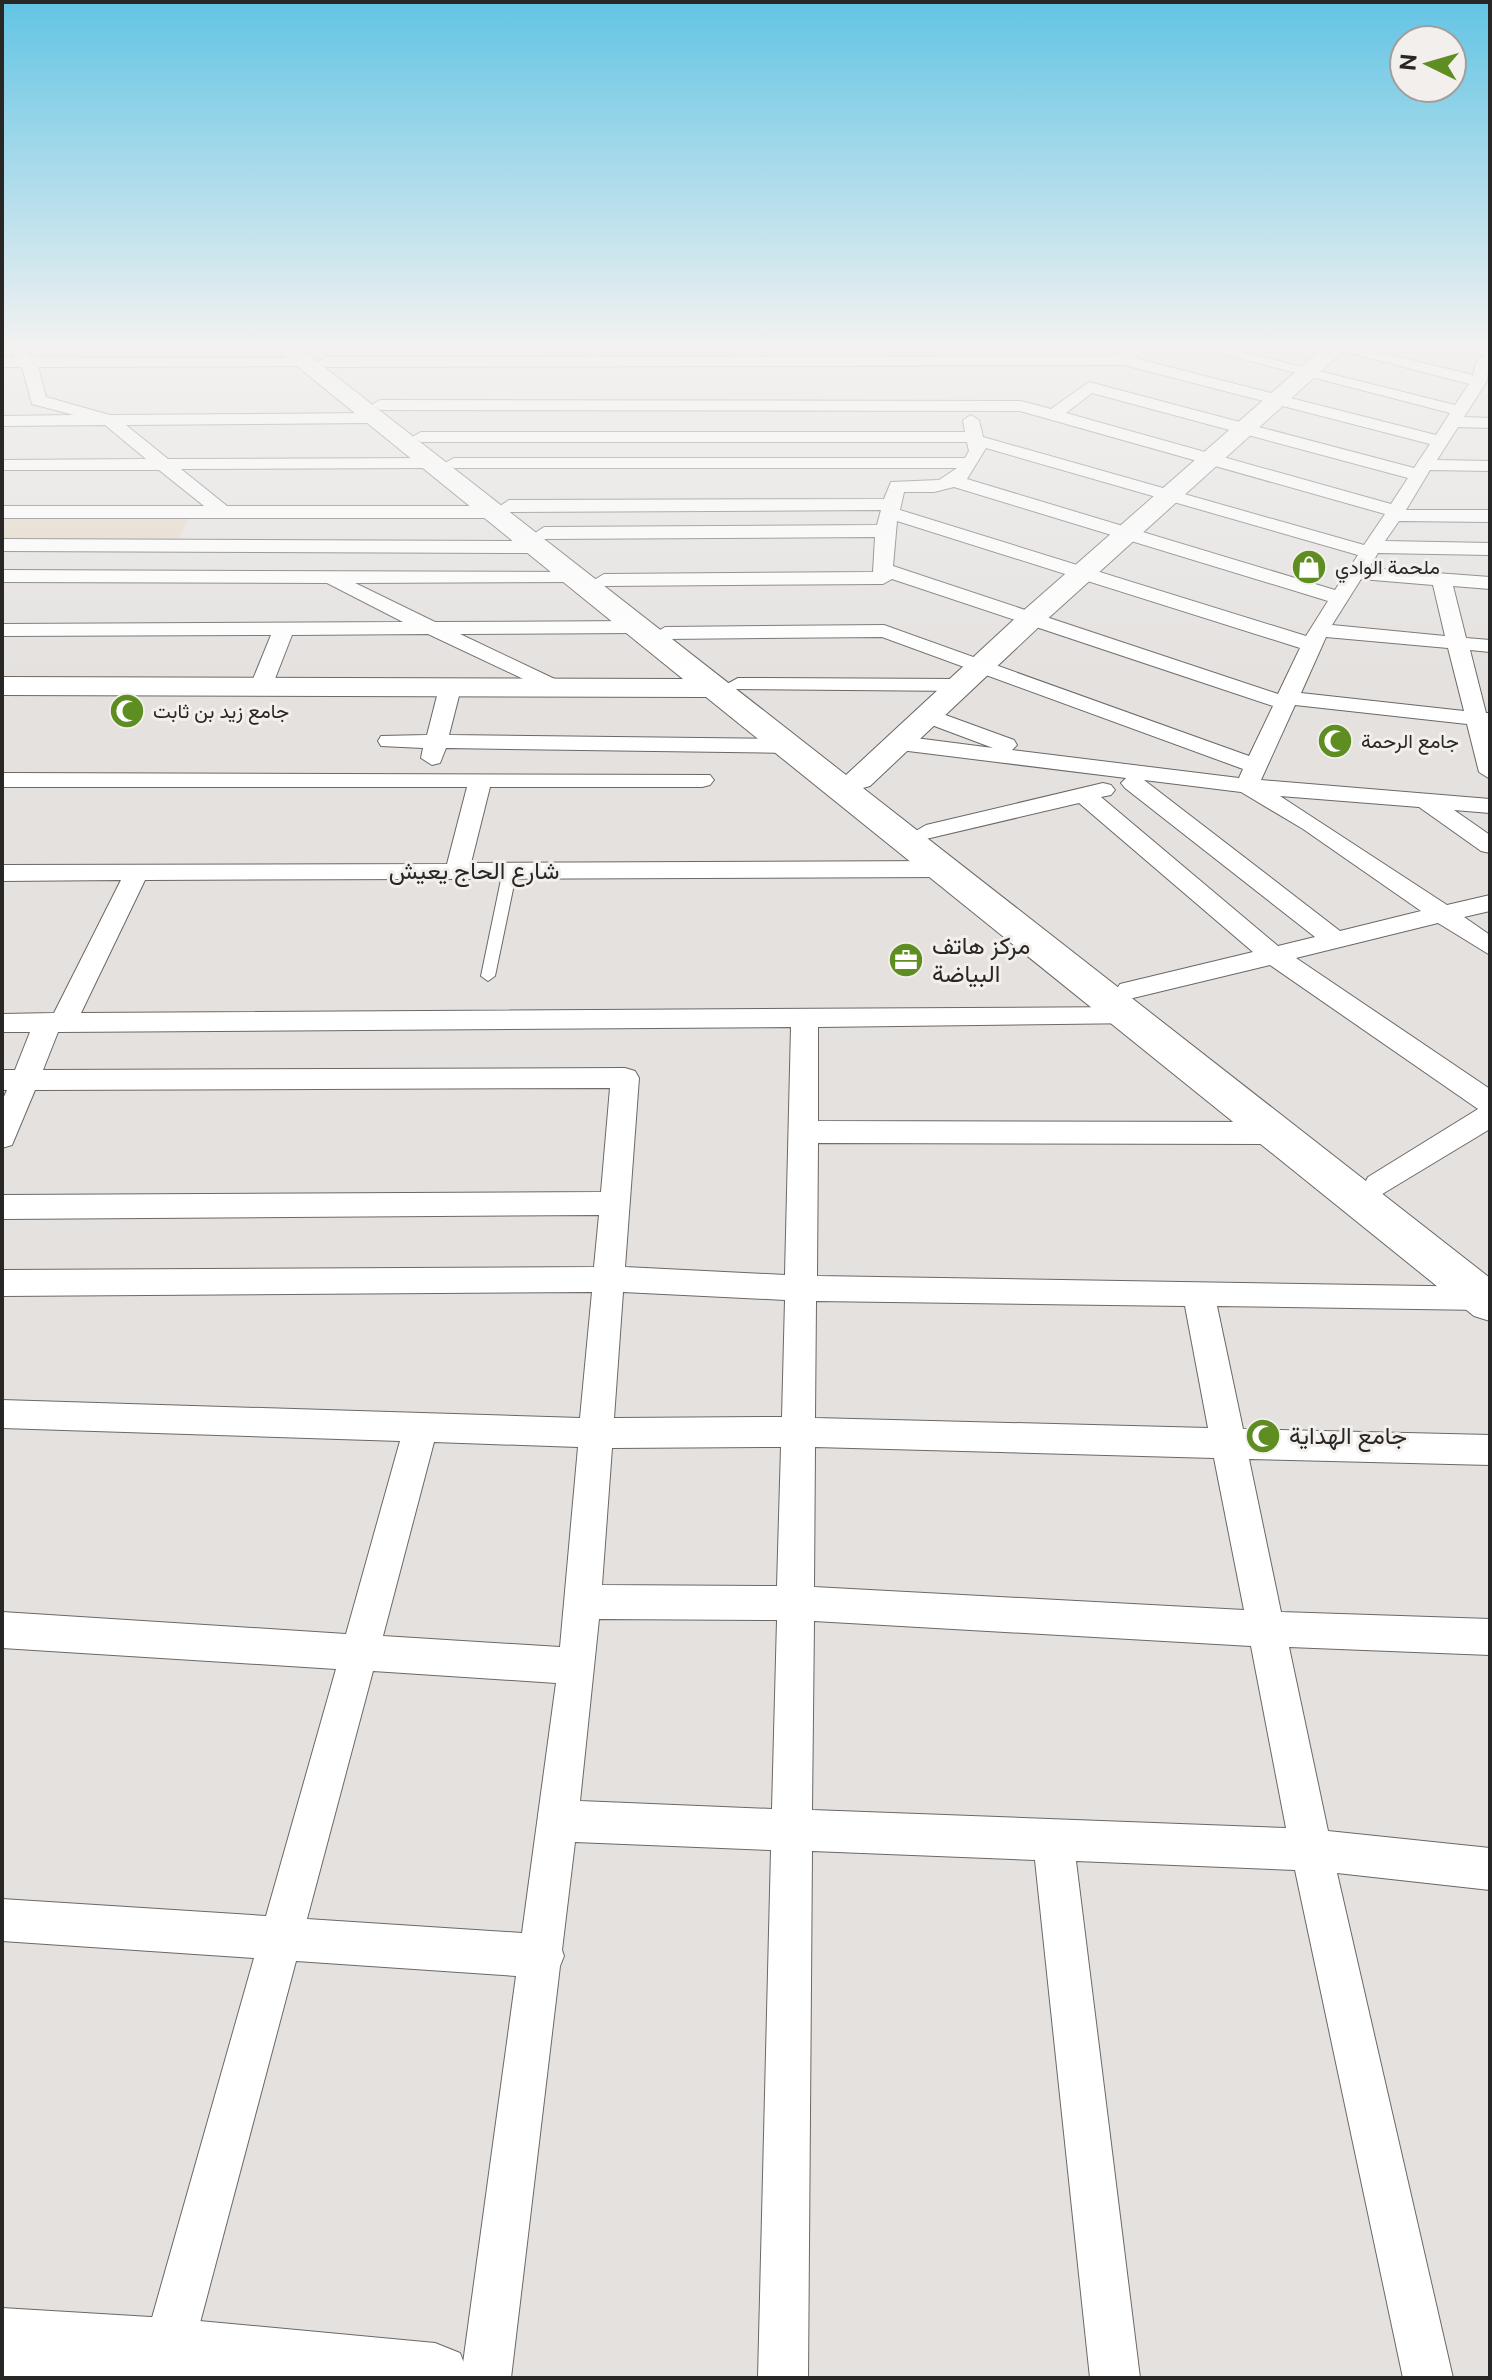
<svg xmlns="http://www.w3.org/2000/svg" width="1492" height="2380" font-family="'Public Sans',Vazirmatn,sans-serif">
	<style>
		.education { fill: #e3d6c3 }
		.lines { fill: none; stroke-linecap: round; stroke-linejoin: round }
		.lane-casing { stroke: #6b6866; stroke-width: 2 }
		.street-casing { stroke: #6b6866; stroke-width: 2 }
		.secondary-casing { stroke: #6b6866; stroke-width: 2 }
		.lane { fill: #fff; fill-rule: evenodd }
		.street { fill: #fff; fill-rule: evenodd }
		.secondary { fill: #fff; fill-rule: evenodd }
		.labels { text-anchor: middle; stroke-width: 6; stroke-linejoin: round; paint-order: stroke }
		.far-poi-label { font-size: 20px; fill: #282726; stroke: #f2efec; text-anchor: start }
		.street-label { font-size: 24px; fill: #282726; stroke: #f2efec }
		.poi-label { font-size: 24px; fill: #282726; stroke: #f2efec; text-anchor: start }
	</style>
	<rect width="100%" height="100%" fill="#e4e1df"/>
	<!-- education -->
	<path class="education" d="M2 517H190L178 540H2Z"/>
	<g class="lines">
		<!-- lane casing -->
		<g class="lane-casing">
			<path id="lane" d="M510 866 517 870 495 976 488 981 481 976 503 870Z"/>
		</g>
		<!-- street casing -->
		<g class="street-casing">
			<path id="street" d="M11 345H23L31 357 308 358 310 361 302 366 38 367 46 397 110 415 374 413 382 418 374 423 126 425 168 459 431 458 440 463 431 468 181 469 227 506H493L502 512 493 518H2V506H204L159 470H2V460L146 459 105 425 2 426V416L74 415 32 404 22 367H2V357H15L9 348Z
				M1131 345H1149L1134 358 1436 435 1450 413 1188 345H1215L1455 405 1469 384 1320 345H1348L1473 375 1476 362 1484 355 1453 345 1490 347 1487 381 1464 417 1490 418V428L1458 427 1437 460 1490 461V471L1430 470 1406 510H1490V522L1399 521 1385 541 1490 543V555L1378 553 1369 568 1490 577V589L1453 586 1466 638 1490 640V652L1470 650 1486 713H1490V779L1479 772 1467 724 1295 705 1261 780 1490 799V813L1454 810 1490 835V853L1481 851 1419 807 1280 796 1447 905 1490 895V911L1464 917 1490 935V955L1438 923 1296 958 1490 1089V1129L1379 1196 1368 1193 1364 1185 1368 1177 1478 1109 1270 965 1129 999 1120 996 1116 990 1120 984 1253 952 1079 803 926 839 914 832 926 825 1103 783 1111 785 1115 790 1111 795 1101 797 1278 946 1315 937 1125 788 1121 783 1126 778 900 750 889 743 900 736 993 748 921 721 918 716 929 709 1014 740 1017 745 1012 750 1239 778 1243 769 882 637 665 639 655 633 665 627 884 625 1249 756 1273 706 892 579 883 584 604 586 594 580 604 574 873 572 875 537 544 539 535 533 544 527 877 525 881 510 509 512 500 506 509 500 884 499 891 482 939 480 957 468H454L445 463 454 458H965L969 451 967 442H421L412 437 421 432H965L963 420 971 415 979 420 983 437 1364 545 1385 514 1020 411 380 410 372 405 380 400 1021 401 1051 409 1089 382 1414 468 1430 444 1124 365 325 367 317 362 325 357 1117 356ZM1092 393 1408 478 1391 504 1066 413ZM986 448 1358 555 1335 590 967 479ZM954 487 1328 601 1306 636 900 510 904 492H934ZM897 521 1300 648 1278 694 893 566ZM1361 579 1433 585 1445 636 1332 625ZM1326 637 1448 648 1464 711 1301 693ZM1144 780 1241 792 1303 829 1421 911 1340 931Z
				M2 539 538 541 548 547 538 553 2 551Z
				M2 570 577 572 584 574 587 578 584 582 355 583 435 622 639 621 649 627 639 633 460 634 561 682 564 687 561 692 553 693 428 634 292 635 271 689 260 695 249 689 271 635 2 636V624L403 622 327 583 2 582Z
				M738 678 961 679 972 685 961 691 730 689 727 684Z
				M450 682 461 688 449 735 790 739 801 746 790 753 446 748 440 763 432 765 421 758 423 748 381 746 378 741 381 736 427 735 439 688Z
				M2 773 710 775 714 780 710 785 702 787H490L471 863 945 861 957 869 945 877 145 880 81 1013 1132 1007 1142 1009 1146 1016 1142 1023 818 1027V1121L1280 1122 1290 1126 1295 1133 1290 1140 1280 1144 818 1143 817 1276 1490 1287V1307L1482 1310 1217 1306 1243 1429 1490 1435V1465L1249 1459 1281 1612 1490 1619V1655L1289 1647 1328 1831 1490 1848V1890L1337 1873 1453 2378H1403L1295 1870 1076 1861 1140 2378H1090L1035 1860 812 1851 808 2378H758L771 1850 575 1842 562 1950 564 1956 560 1966 511 2378H461L516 1976 296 1961 192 2353 185 2371 167 2378 149 2371 142 2353 254 1958 2 1941V1899L266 1916 336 1669 2 1648V1612L346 1634 400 1441 2 1428V1400L580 1418 592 1292 2 1296V1270L594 1267 599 1215 2 1219V1195L601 1192 610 1088 35 1090 12 1145 2 1148V1101L7 1090H2V1070H15L30 1032H2V1014L54 1013 121 880 2 881V865L447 864 467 787H2ZM791 1027 785 1275 625 1267 639 1078 635 1071 625 1068 43 1070 58 1032ZM623 1292 785 1300 782 1417 614 1418ZM816 1301 1185 1306 1208 1428 815 1418ZM434 1442 578 1447 560 1647 383 1636ZM781 1447 777 1586 602 1585 612 1448ZM815 1447 1214 1458 1244 1610 814 1587ZM599 1619 777 1620 772 1809 580 1801ZM814 1621 1251 1646 1286 1828 812 1810ZM373 1671 556 1683 522 1933 307 1919Z"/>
		</g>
		<!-- secondary casing -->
		<g class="secondary-casing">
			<path id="secondary" d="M271 345H296L846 775 1023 611 1326 345H1350L1043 623 870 786 863 788 1490 1278V1321L1474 1316 706 697 2 695V677L683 679Z
				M2 2308 167 2318 435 2343 460 2353 470 2378H2Z"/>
		</g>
		<!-- lane -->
		<use href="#lane" class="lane"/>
		<!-- street -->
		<use href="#street" class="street"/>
		<!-- secondary -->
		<use href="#secondary" class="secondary"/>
	</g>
	<!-- sky -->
	<linearGradient id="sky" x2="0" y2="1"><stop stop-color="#62c4e4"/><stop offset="0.51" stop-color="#f3f2f1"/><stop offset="1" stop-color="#f3f2f1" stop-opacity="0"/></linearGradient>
	<rect width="1492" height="678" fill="url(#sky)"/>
	<!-- icons -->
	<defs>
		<g id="shop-disc" transform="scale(1.8)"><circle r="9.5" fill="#5e8d21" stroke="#f2efec"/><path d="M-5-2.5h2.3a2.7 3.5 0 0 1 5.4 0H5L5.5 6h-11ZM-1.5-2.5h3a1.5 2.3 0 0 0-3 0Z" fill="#fff"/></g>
		<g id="mosque-disc" transform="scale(1.8)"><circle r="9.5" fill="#5e8d21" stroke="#f2efec"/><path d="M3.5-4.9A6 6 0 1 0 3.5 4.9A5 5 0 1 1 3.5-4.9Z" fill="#fff"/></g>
		<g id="office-disc" transform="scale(1.8)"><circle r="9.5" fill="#5e8d21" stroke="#f2efec"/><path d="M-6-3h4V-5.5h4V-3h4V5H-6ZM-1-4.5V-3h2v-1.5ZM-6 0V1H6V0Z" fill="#fff"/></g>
	</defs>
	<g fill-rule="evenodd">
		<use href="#shop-disc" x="1309" y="567"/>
		<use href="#mosque-disc" x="127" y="711"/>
		<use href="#mosque-disc" x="1335" y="741"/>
		<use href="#office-disc" x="906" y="960"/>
		<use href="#mosque-disc" x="1263" y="1436"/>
	</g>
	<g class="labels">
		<!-- far-poi labels -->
		<g class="far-poi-label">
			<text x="1335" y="574">ملحمة الوادي</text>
			<text x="153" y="718">جامع زيد بن ثابت</text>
			<text x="1361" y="748">جامع الرحمة</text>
		</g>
		<!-- street labels -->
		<g class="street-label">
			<text x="474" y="879">شارع الحاج يعيش</text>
		</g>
		<!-- poi labels -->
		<g class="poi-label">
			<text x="932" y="954">مركز هاتف<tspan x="932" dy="28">البياضة</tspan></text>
			<text x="1289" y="1444">جامع الهداية</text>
		</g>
	</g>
	<!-- border -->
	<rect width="1492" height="2380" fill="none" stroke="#282726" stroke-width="8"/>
	<!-- north arrow -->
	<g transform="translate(1428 64) rotate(275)"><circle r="38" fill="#f2efec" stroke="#a19f9d" stroke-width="2"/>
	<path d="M0-6L14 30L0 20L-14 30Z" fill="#5e8d21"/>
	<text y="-12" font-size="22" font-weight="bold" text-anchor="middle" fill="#282726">N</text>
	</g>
</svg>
